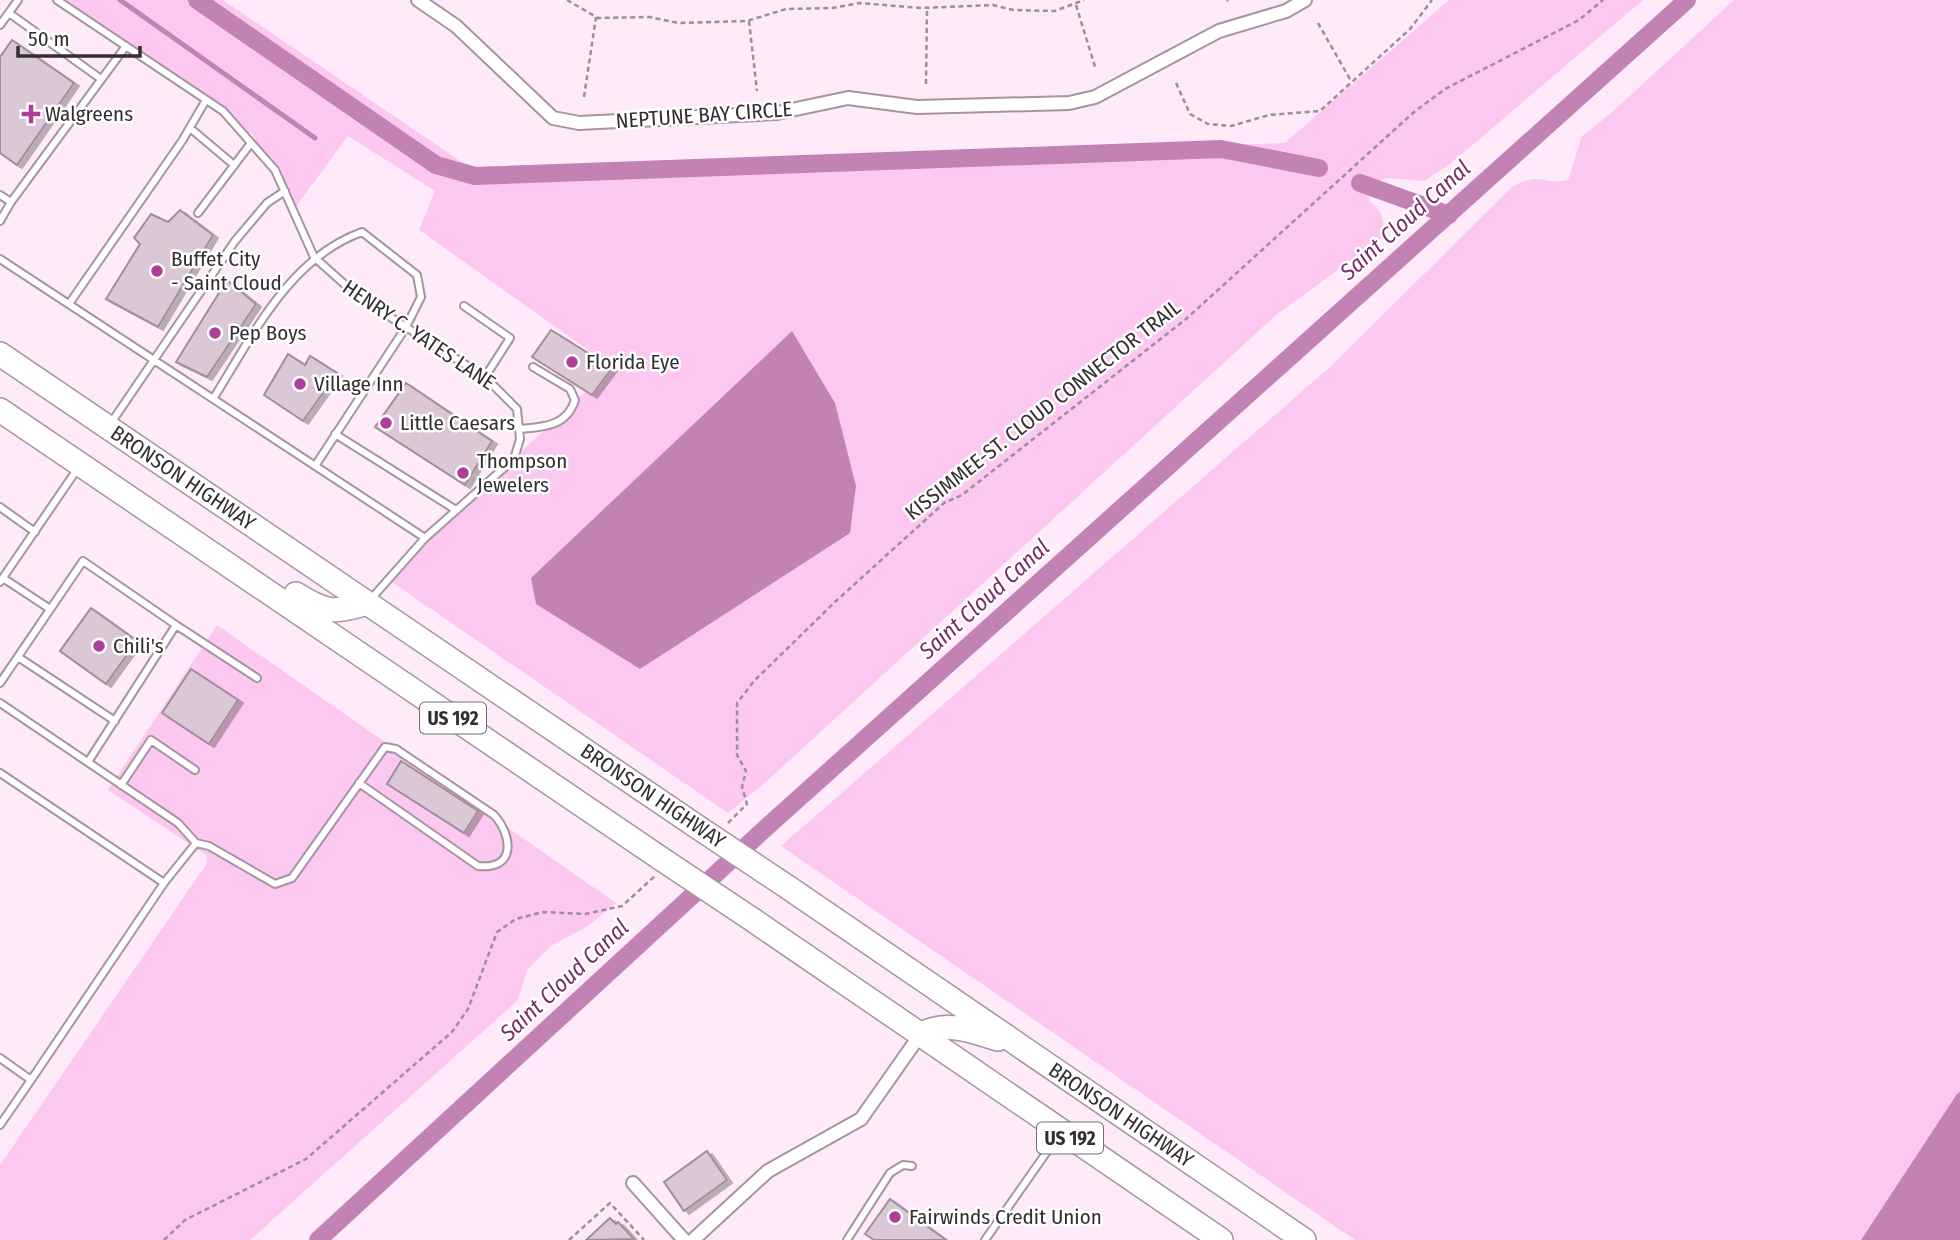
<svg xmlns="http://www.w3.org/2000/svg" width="1960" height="1240" font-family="'Fira Sans Condensed',sans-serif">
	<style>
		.green { fill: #fdc8ef }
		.water { fill: #c382b4 }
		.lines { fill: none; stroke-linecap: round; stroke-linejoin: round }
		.stream { stroke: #c382b4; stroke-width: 5 }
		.canal { stroke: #c382b4; stroke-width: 18 }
		.building { fill: #dbc8d6; stroke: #a08e9c; stroke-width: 2; filter: url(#shadow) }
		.lane-casing { stroke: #a694a1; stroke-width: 10 }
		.street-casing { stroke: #a694a1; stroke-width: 16 }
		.highway-casing { stroke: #a694a1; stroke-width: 26 }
		.path { stroke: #9c8f98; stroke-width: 2.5; stroke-dasharray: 5 3.5; stroke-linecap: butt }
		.lane { stroke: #fff; stroke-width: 6 }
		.street { stroke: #fff; stroke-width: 12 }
		.highway { stroke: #fff; stroke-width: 23 }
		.highway-bridge-casing { stroke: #a694a1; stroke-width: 26; stroke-linecap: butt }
		.highway-bridge { stroke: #fff; stroke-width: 23 }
		.poi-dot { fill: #ae3e9a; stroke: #fff; stroke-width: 2.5 }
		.labels { text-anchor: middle; stroke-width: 5; stroke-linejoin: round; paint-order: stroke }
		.shield { fill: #fff; stroke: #716c70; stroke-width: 2 }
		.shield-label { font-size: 19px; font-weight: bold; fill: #342d32 }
		.poi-label { font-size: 21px; fill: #342d32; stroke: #fff; text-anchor: start }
		.street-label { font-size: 21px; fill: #342d32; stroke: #fff }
		.water-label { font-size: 23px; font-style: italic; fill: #772a6a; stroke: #fff }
	</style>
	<defs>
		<filter id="shadow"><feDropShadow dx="5" dy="3" stdDeviation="0" flood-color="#0004"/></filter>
	</defs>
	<rect width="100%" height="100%" fill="#feeaf8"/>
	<!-- green -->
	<path class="green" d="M51 0H223L469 167 1285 143 1449 0H1643L1450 164 1424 181 1388 178 1370 184 1369 200 1381 213 1386 235 1276 315 767 781 728 813 386 578 612 367 419 230 435 191 348 136 292 212 253 135Z
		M1734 0H1960V1092L1861 1240H1355L781 846 1331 366 1512 187C1542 170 1543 186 1568 180L1582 136 1610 114Z
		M217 625 616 903 588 926 551 946 527 970 518 1000 250 1240H0V1165L207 863 206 855 108 790Z"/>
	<!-- water -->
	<path class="water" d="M792 331 835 403 856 486 850 533 640 669 536 604 531 578Z
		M1960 1092V1240H1861L1957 1094Z"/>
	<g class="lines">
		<!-- stream -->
		<path class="stream" d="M120 0 315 138"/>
		<!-- canal -->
		<path class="canal" d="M197 0 436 165 475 176 1221 149 1319 168
			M1360 183 1449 215
			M318 1240 758 835 1687 0"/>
	</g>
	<!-- building -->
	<path class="building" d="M12 40 74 83 17 165 0 153V57Z
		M180 210 213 235 158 327 106 299 140 244 134 238 151 214 168 222Z
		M227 280 256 304 207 377 176 362Z
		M551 330 612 368 592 395 532 357Z
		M288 354 305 365 310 356 337 373 303 421 264 395Z
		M406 383 492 441 465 485 375 427Z
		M91 608 137 641 106 684 60 651Z
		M191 669 238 700 209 744 162 713Z
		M401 761 478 811 464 833 387 784Z
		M707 1151 727 1180 684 1211 664 1182Z
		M890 1199 946 1240H874L865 1234Z
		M610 1218 616 1224 618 1222 634 1239 586 1240Z"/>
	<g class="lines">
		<!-- lane casing -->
		<g class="lane-casing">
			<path id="lane" d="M57 0 223 111 275 170 314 257 360 298 485 377 517 409 520 439 514 459 425 538
				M9 13 101 79
				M0 25 18 0
				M190 128 234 165
				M0 195 11 202 0 221
				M11 202 126 46
				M198 213 251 143
				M0 259 425 538 371 599
				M69 304 182 141 206 100
				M464 306 510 338 485 377
				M213 399C252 337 289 258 362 232L417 275 421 297 406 327 315 466
				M111 423 235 241 267 203 285 191
				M520 429C544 427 567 426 575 400L570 389 533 367
				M335 434 456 510
				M0 507 35 532
				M3 578 50 609
				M0 582 78 468
				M176 625 257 678
				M18 657 115 721
				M0 683 83 561 176 625 88 762
				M0 703 178 823 196 843
				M0 773 164 883 31 1080 0 1058
				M121 785 151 740 195 770
				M164 883 196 843 209 846 275 884 292 878 385 747 396 749 494 815C513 836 516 870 478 866L359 783
				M0 1125 31 1080
				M847 1240 890 1173 903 1165 912 1166
				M985 1240 1058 1136"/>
		</g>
		<!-- street casing -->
		<g class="street-casing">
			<path id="street" d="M418 0 456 26 553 118 579 123 777 113 848 98 917 107 1069 103 1095 97 1219 31 1286 11 1305 0
				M633 1183 684 1240
				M693 1240 768 1171 861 1119 920 1035"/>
		</g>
		<!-- highway casing -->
		<g class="highway-casing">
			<path id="highway" d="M0 354 699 828
				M0 410 663 860
				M296 594C325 612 334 614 367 603
				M789 888 1304 1240
				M753 920 1221 1240
				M920 1035C946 1020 971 1031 998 1039"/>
		</g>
		<!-- path -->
		<path class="path" d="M567 0 598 18 650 17 678 23 747 21 786 9 832 8 860 3 921 8 993 5 1013 10 1055 11 1084 0
			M1227 0 1228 1
			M1076 5 1096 70
			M749 21 757 91
			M1318 23 1351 81
			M1176 83 1190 114 1208 124 1231 126 1269 115 1320 111 1410 29 1432 0
			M926 84 927 8
			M584 97 596 17
			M728 823 747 804 742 787 746 771 737 755V703L754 681 836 601 944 503 962 495 1186 319 1414 112 1445 89 1579 20 1603 0
			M164 1240 185 1220 306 1159 452 1032 468 1009 497 932 516 919 543 912 585 914 622 906 655 876
			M569 1240 610 1203 644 1240"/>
		<!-- lane -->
		<use href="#lane" class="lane"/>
		<!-- street -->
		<use href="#street" class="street"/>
		<!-- highway -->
		<use href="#highway" class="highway"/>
		<!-- highway-bridge casing -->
		<g class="highway-bridge-casing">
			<path id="highway-bridge" d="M699 828 789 888
				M663 860 753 920"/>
		</g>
		<!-- highway-bridge -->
		<use href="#highway-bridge" class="highway-bridge"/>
	</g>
	<!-- markers -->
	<g class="poi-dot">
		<path d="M27.5 103.5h7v7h7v7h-7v7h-7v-7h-7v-7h7z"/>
		<circle cx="157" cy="271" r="7"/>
		<circle cx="215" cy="333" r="7"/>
		<circle cx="572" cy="362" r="7"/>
		<circle cx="300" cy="384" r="7"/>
		<circle cx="386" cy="423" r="7"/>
		<circle cx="463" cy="473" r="7"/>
		<circle cx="99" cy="646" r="7"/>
		<circle cx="895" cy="1217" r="7"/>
	</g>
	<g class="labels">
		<!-- shield labels -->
		<g class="shield">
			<rect x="420" y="702.5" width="66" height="31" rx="5"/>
			<rect x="1037" y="1122.5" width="66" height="31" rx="5"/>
		</g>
		<g class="shield-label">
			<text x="453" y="725">US 192</text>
			<text x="1070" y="1145">US 192</text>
		</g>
		<!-- poi labels -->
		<g class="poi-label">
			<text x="45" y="121">Walgreens</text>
			<text x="171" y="266">Buffet City<tspan x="171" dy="24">- Saint Cloud</tspan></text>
			<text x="229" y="340">Pep Boys</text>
			<text x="586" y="369">Florida Eye</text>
			<text x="314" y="391">Village Inn</text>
			<text x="400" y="430">Little Caesars</text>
			<text x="477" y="468">Thompson<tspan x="477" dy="24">Jewelers</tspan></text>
			<text x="113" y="653">Chili's</text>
			<text x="909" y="1224">Fairwinds Credit Union</text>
		</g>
		<!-- street labels -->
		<g class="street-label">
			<text transform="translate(704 115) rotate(-4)" y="7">NEPTUNE BAY CIRCLE</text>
			<text transform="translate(419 335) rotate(34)" y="7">HENRY C. YATES LANE</text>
			<text transform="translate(1043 410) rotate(-38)" y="7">KISSIMMEE-ST. CLOUD CONNECTOR TRAIL</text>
			<text transform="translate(183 478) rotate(34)" y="7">BRONSON HIGHWAY</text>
			<text transform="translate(653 796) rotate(34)" y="7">BRONSON HIGHWAY</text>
			<text transform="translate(1121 1115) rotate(34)" y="7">BRONSON HIGHWAY</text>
		</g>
		<!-- water labels -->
		<g class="water-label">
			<text transform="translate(1405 220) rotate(-42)" y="8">Saint Cloud Canal</text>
			<text transform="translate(984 599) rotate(-42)" y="8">Saint Cloud Canal</text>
			<text transform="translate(564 980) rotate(-43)" y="8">Saint Cloud Canal</text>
		</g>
	</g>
	<!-- scale -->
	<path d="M18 46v10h122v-10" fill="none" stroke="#342d32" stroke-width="3.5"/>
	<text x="28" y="46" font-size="21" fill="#342d32" stroke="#ffffff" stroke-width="5" paint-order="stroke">50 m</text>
</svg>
